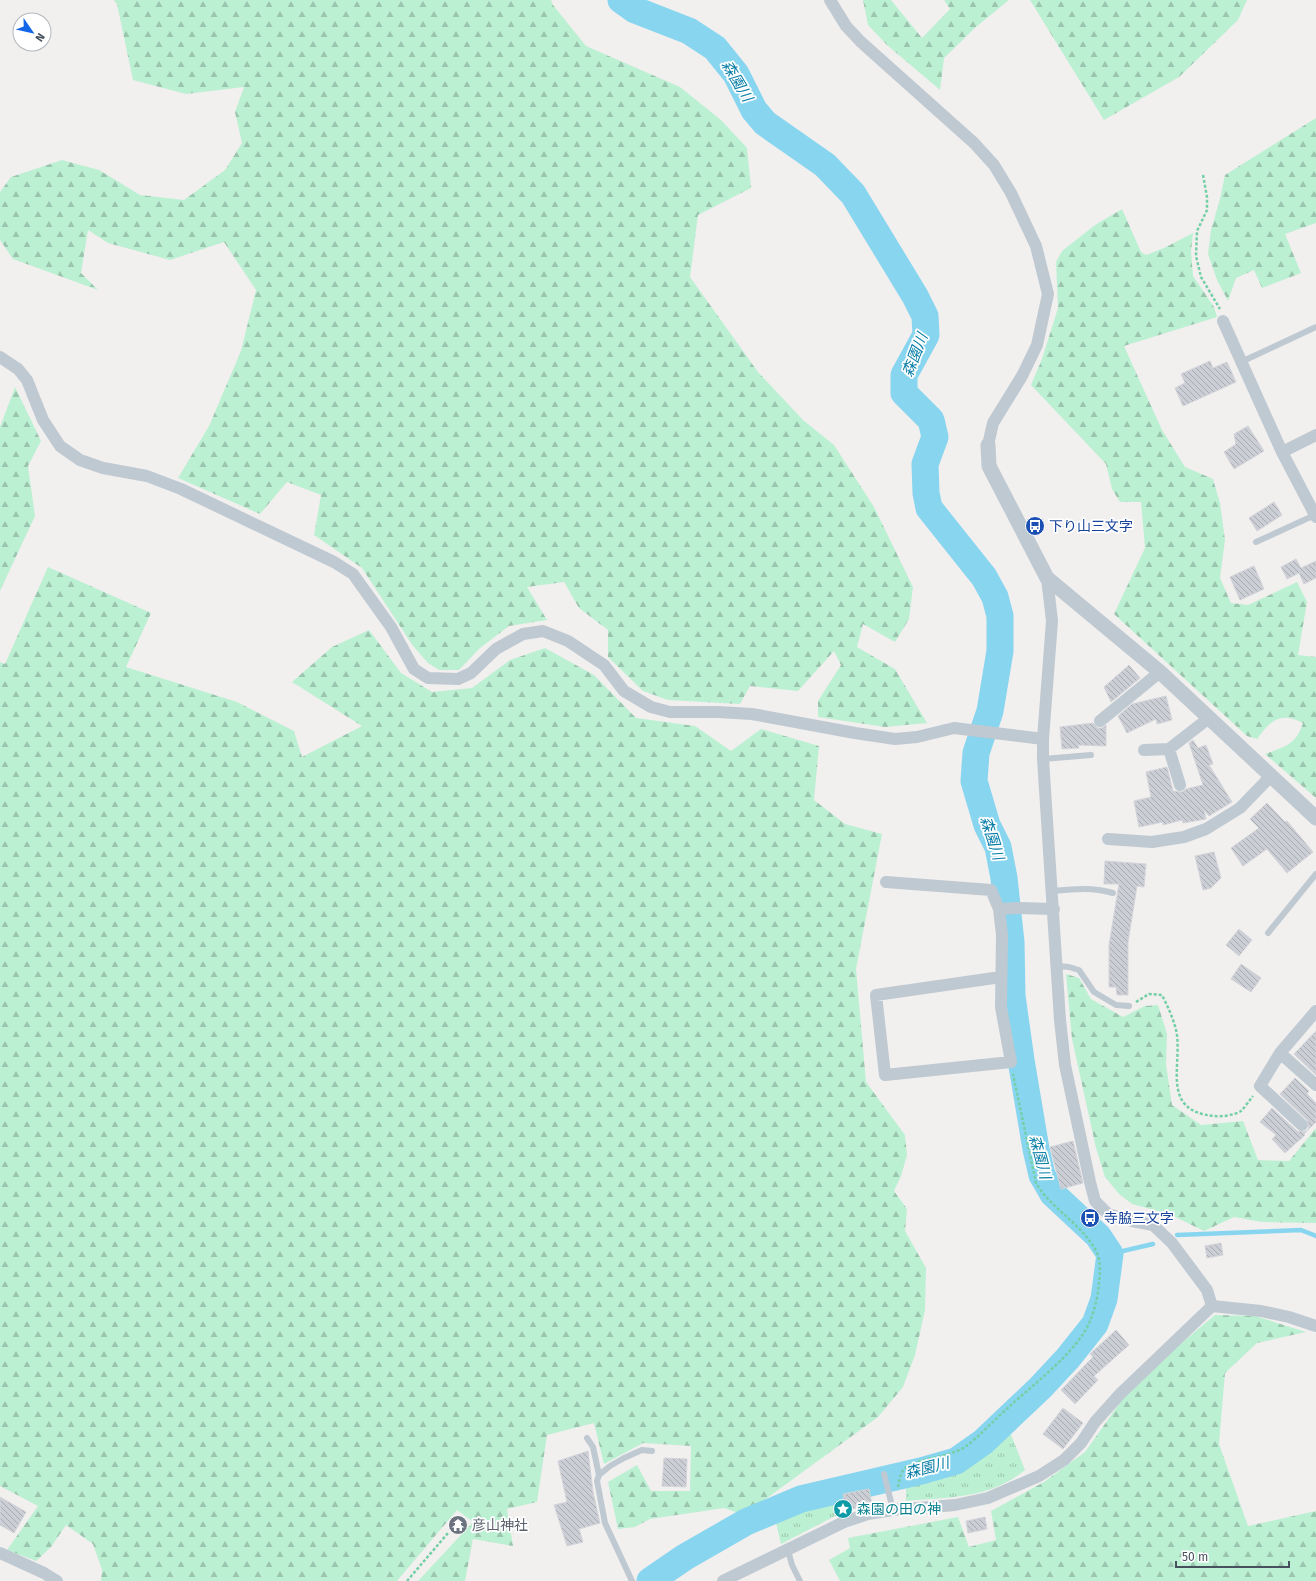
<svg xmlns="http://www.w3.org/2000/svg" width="1316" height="1581" font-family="'Fira Sans','Noto Sans JP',sans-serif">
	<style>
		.grass { fill: url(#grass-tufts) }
		.forest { fill: url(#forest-firs) }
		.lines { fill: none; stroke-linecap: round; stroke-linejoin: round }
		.stream { stroke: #88d5ef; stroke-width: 4.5 }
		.river { stroke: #88d5ef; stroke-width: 27 }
		.building { fill: url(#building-back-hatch); stroke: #d3d5db }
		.path { stroke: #73d0a6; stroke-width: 2.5; stroke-dasharray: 3 2; stroke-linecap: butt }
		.service { stroke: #bfc9d1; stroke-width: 6 }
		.minor { stroke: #bfc9d1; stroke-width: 12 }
		.tertiary { stroke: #bfc9d1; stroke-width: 15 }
		.labels { text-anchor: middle; stroke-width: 3.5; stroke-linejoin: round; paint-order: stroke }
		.transit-label { font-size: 14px; fill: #164399; stroke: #fff; text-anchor: start }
		.culture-label { font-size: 14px; fill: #0d838f; stroke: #fff; text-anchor: start }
		.worship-label { font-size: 14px; fill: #5b616d; stroke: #fff; text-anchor: start }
		.water-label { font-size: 15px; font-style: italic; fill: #087ea7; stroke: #fff }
	</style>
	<defs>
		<pattern id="grass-tufts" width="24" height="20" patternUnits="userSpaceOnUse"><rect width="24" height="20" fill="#bcf0d3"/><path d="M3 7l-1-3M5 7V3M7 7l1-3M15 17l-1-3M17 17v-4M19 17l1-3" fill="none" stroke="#9bc5ae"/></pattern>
		<pattern id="forest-firs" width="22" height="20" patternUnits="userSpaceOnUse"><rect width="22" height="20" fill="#bcf0d3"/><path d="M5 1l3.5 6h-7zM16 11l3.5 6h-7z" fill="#9bc5ae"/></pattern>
		<pattern id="building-back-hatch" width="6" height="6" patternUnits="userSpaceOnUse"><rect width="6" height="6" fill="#cbced4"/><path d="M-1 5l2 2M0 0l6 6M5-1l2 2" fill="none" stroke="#a7aaaf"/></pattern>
	</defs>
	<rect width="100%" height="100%" fill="#f2efef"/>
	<!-- grass -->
	<path class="grass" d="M1010 1432 1025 1470C989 1499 950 1497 906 1501V1480L969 1462Z
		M835 1496 839 1514 781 1544 775 1518Z"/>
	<!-- forest -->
	<path class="forest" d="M114 0H551L553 5 586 46 680 87 721 120 747 148 751 188 698 215 690 277 758 372 803 420 834 445 874 507 913 587 909 619 895 642 863 624 857 647 895 669 927 723 885 727 818 717V701L841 665 834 651 798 691 750 686 740 704 668 700 643 691 608 657V630L579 608 564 582 527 587 547 620 509 626 480 648 459 670H439L428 663 413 646 362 568 314 535 321 495 287 482 260 514 178 478 209 426 241 351 256 290 224 242 170 260 108 243 88 230 81 273 98 290 13 259 0 240V192L11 177 62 160 99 170 140 195 184 200 225 170 242 143 235 112 244 87 186 94 133 80 117 4Z
		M863 0H891L922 38 950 9 944 0H1009L976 27 944 58 940 90 887 45 868 25Z
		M1030 0H1247L1238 20 1179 77 1104 120Z
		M1316 118V223L1285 234 1301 273 1262 288 1254 270 1236 278 1228 301 1217 280 1208 254 1211 230 1220 199 1225 175Z
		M1122 209 1141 252 1146 255 1164 248 1193 233 1191 251 1193 276 1214 307 1217 317 1124 346 1162 430 1185 467 1213 479 1220 503 1225 540 1220 578 1231 603 1248 605 1297 582 1307 602 1298 655 1316 657V798L1265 754C1284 747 1296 745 1303 723 1280 711 1270 721 1257 739L1247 736 1114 614 1145 548 1141 502H1120L1112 489 1106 464 1031 385 1042 359 1058 308 1056 262 1062 251 1095 225Z
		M15 387 41 441 28 466 35 516 0 591V427Z
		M48 567 151 613 126 667 237 702 294 731 302 757 362 726 292 682 332 647 369 630 401 673 432 692 472 688 510 660 545 648 594 675 636 718 695 726 731 751 761 729 819 746 814 800 845 824 882 834 856 969 866 1082 905 1135 907 1155 901 1176 894 1191 907 1209 905 1231 926 1268 925 1310 915 1355 903 1387 878 1417 744 1515 724 1508 650 1519 635 1527 618 1529 608 1482 637 1465 651 1491H690L691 1446 643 1443 604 1464 594 1423 547 1435 537 1502 507 1509 513 1546 473 1539 465 1581H418L473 1522 457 1510 397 1581H101L102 1570 93 1544 66 1525 51 1547 36 1561 7 1550 38 1506 0 1486V662L5 664Z
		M1066 974 1079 978 1091 999 1123 1017 1145 1006 1158 1005 1167 1034 1166 1064 1172 1105 1201 1125 1243 1121 1258 1160 1289 1161 1316 1128V1223L1262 1222 1234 1217 1204 1231 1169 1214 1132 1204 1119 1194 1105 1177 1096 1148 1072 1039Z
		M1215 1315 1255 1316 1306 1332 1257 1343 1225 1373 1219 1444 1248 1526 1316 1511V1581H840L829 1560 850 1548 848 1538 958 1517 969 1547 996 1540 991 1511 1044 1482 1085 1452 1134 1383Z"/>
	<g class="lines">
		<!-- stream -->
		<path class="stream" d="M1177 1235 1301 1230 1316 1236
			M1110 1254 1153 1244"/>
		<!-- river -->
		<path class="river" d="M621 0 635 10 689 31 715 48 736 74 754 110 765 123 825 165 853 194 915 296 925 316 926 335 904 375V393L931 420 935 437 925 464 926 493 929 508 984 577 995 597 1000 616V651L990 711 976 753 974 781 987 825 998 847 1004 878 1011 942 1012 996 1021 1060 1036 1149 1042 1175 1053 1194 1098 1236 1110 1254 1104 1299 1095 1324 1068 1358 1040 1388 983 1442 956 1461 921 1471 801 1499 746 1522 685 1557 650 1581"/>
	</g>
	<!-- building -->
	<path class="building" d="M1210 361 1213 368 1227 362 1236 382 1183 406 1175 388 1185 383 1181 374Z
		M1248 426 1264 451 1234 469 1224 452 1236 444 1234 434Z
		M1274 502 1282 515 1257 531 1249 518Z
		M1296 559 1301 568 1316 561V578L1304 584 1299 573 1287 579 1281 567Z
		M1254 566 1264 589 1240 600 1230 577Z
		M1129 665 1140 678 1111 702 1104 687Z
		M1166 696 1172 720 1157 724 1156 719 1127 733 1118 716 1132 704Z
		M1093 723 1098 728H1102L1106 725V746L1078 745 1079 748 1062 749 1060 727Z
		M1193 740 1198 748 1206 745 1213 764 1209 765 1232 802 1209 816 1204 810 1206 819 1183 823 1182 820 1163 825V822L1139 827 1134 801 1151 797 1146 772 1167 767 1173 791 1182 792 1186 789 1203 785 1189 743Z
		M1267 803 1285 822 1287 821 1313 852 1287 873 1267 849 1243 866 1231 848 1259 828 1250 819Z
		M1214 852 1221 878 1211 888 1203 890 1195 856Z
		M1105 861 1146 864 1144 887 1137 886 1128 942V995H1117L1116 987H1109V945L1119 884H1104Z
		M1239 929 1252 940 1239 956 1226 945Z
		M1241 964 1261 978 1251 992 1231 979Z
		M1316 1031V1075L1294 1054Z
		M1295 1078 1309 1091 1307 1094 1316 1103V1122L1304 1134 1305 1135 1285 1153 1272 1139 1276 1135 1260 1122 1272 1108 1297 1131 1304 1132 1308 1130 1309 1126 1307 1120 1280 1094Z
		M1073 1141 1083 1183 1061 1189 1050 1147Z
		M1221 1243 1223 1255 1207 1258 1205 1246Z
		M1116 1330 1129 1345 1094 1376 1098 1380 1075 1404 1061 1390 1093 1357 1090 1354Z
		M1063 1408 1083 1423 1063 1449 1043 1434Z
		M588 1451 593 1492 600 1523 579 1529 583 1542 567 1546 554 1505 567 1502 558 1461Z
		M664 1458 687 1459 686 1487 662 1486Z
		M869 1489 872 1505 846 1510 843 1494Z
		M0 1497 26 1512 14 1533 0 1525Z
		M459 1516 468 1523 458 1535 449 1527Z
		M985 1517 987 1529 968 1533 966 1521Z"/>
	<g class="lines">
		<!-- path -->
		<path class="path" d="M1203 175 1207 197V210L1197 231 1196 256 1201 277 1220 309
			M1136 1002 1149 994 1162 995C1168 1007 1175 1022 1177 1035 1181 1070 1162 1111 1214 1116 1222 1117 1235 1115 1241 1111 1245 1107 1249 1101 1253 1096
			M898 1487C899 1482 900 1476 902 1472 910 1458 949 1458 965 1447 981 1435 995 1419 1010 1406 1034 1384 1078 1351 1090 1321 1095 1309 1098 1295 1099 1283 1100 1273 1101 1262 1097 1253 1084 1225 1052 1210 1036 1183L1013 1074
			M407 1581 448 1533"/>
		<!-- service -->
		<path class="service" d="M1241 362 1316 327
			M1256 542 1315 515
			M1043 759 1091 755
			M1052 891C1074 889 1091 887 1113 893
			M1268 933 1316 874
			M1057 966 1069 967 1079 970 1094 992 1116 1005 1129 1006
			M587 1438 593 1447 599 1475
			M884 1474 893 1510
			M788 1550 792 1565 800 1581
			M632 1581 605 1523 597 1481 599 1475 610 1466 624 1458 642 1450 652 1451"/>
		<!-- minor -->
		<path class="minor" d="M830 0 846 26 861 42 974 143 994 165 1011 193 1036 246 1048 294 1037 345 1022 376 993 423 988 445
			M1223 321 1282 452 1316 517
			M0 357 18 369 27 380 43 420 60 446 80 460 103 468 147 476 181 489 334 562 353 574 391 627 414 669 428 678 458 679 471 673 496 649 523 634 543 631 568 641 604 665 624 691 651 707 670 712H718L752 714 855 733 895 739 917 737 954 728 1043 739
			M1282 452 1316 435
			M1047 578 1052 621 1043 739V759L1060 1020 1065 1065 1090 1182 1095 1201 1108 1214 1132 1221 1153 1225 1172 1243 1207 1290 1212 1306
			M1100 721 1160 672
			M1144 750 1169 749
			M1180 785 1169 749 1209 718
			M1108 839 1152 842 1184 837 1206 829 1240 808 1271 776
			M886 882 991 890 999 909 1002 935 1001 1007 1011 1062 885 1075 876 995 1001 977
			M999 909 1018 908 1054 909
			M1280 1053 1316 1085
			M1302 1125 1260 1086 1280 1053 1316 1011
			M0 1553 44 1573 57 1581
			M723 1581 844 1522 868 1514 893 1510 955 1505 988 1498 1039 1476 1064 1460 1081 1443 1095 1422 1120 1394 1212 1306 1261 1311 1289 1317 1316 1326"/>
		<!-- tertiary -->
		<path class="tertiary" d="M988 445 989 466 1047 578 1160 672 1316 818"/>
	</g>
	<!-- icons -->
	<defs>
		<g id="bus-disc" transform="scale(1)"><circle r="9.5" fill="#1a4fb4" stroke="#fff"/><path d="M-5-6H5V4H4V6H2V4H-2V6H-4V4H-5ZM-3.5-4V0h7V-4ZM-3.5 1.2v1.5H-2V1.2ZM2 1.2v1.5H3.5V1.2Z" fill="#fff"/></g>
		<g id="sight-disc" transform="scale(1)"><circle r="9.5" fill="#0f9aa8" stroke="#fff"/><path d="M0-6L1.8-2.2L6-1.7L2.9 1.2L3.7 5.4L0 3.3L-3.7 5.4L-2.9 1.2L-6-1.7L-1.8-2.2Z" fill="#fff"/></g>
		<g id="temple-disc" transform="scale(1)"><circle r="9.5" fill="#6b7280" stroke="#fff"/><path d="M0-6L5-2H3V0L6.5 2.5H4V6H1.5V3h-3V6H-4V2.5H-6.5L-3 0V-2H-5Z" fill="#fff"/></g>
	</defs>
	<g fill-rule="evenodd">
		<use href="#bus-disc" x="1035" y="526"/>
		<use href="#bus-disc" x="1090" y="1218"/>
		<use href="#sight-disc" x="843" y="1509"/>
		<use href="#temple-disc" x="458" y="1525"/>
	</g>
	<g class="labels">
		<!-- transit labels -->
		<g class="transit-label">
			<text x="1049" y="531">下り山三文字</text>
			<text x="1104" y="1223">寺脇三文字</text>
		</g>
		<!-- culture labels -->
		<g class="culture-label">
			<text x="857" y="1514">森園の田の神</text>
		</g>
		<!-- worship labels -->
		<g class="worship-label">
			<text x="472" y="1530">彦山神社</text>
		</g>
		<!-- water labels -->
		<g class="water-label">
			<text transform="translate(737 81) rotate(59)" y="5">森園川</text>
			<text transform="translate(915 355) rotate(-69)" y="5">森園川</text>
			<text transform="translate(992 838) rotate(72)" y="5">森園川</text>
			<text transform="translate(1040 1157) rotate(75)" y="5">森園川</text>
			<text transform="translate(927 1468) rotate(-14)" y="5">森園川</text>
		</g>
	</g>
	<!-- north arrow -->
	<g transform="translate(32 32) rotate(124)"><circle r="19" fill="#ffffff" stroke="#b5b9be"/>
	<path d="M0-3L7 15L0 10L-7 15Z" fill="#1366e7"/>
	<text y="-6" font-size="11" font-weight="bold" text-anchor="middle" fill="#46515d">N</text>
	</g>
	<!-- scale -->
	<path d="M1176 1561v6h113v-6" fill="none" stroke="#46515d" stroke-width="2"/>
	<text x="1182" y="1561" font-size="12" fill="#46515d" stroke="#ffffff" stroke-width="3" paint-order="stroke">50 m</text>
</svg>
